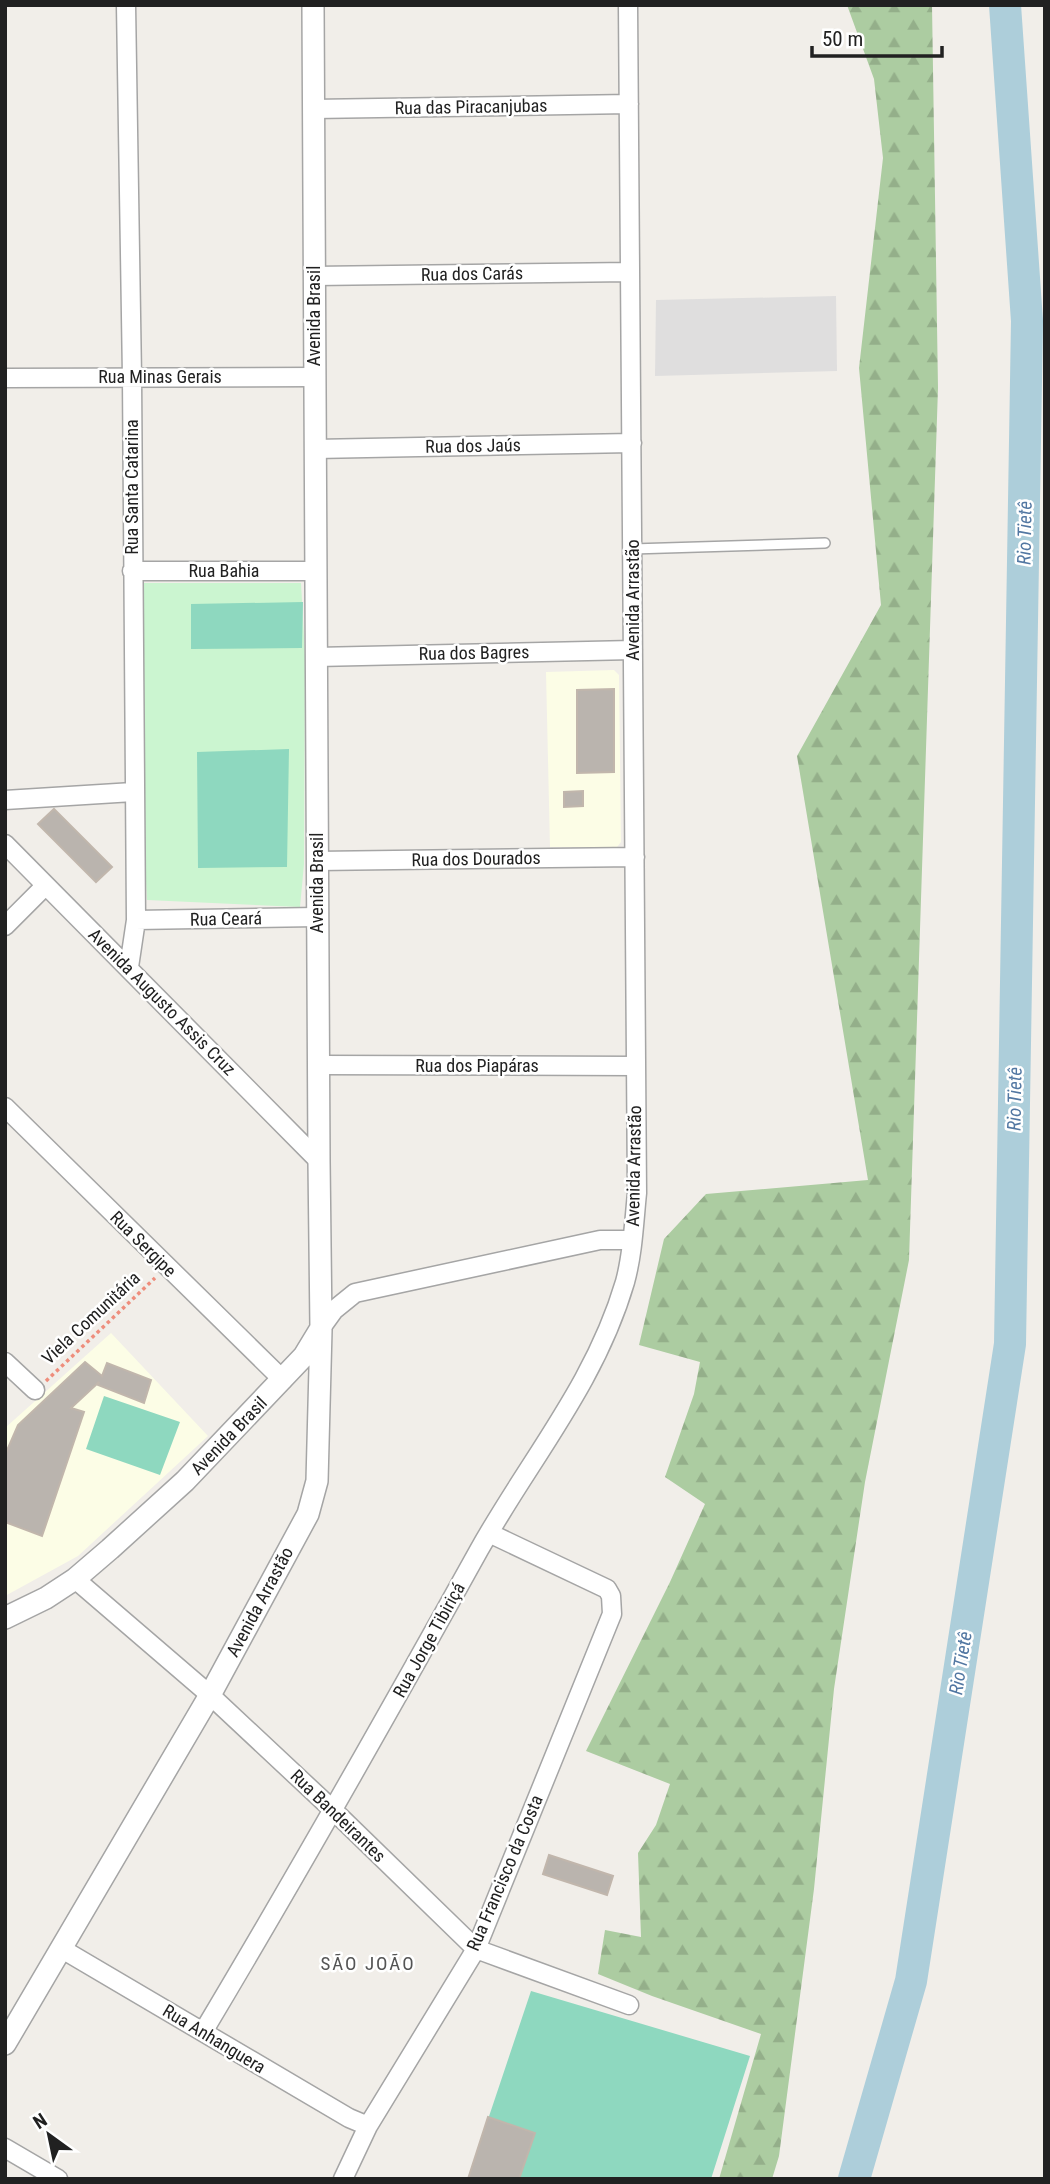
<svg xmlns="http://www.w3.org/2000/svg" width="1050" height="2184" font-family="'Roboto Condensed',sans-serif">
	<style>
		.residential { fill: #dfdede }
		.education { fill: #fcfde6 }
		.forest { fill: url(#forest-firs) }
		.park { fill: #cbf5d0 }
		.pitch { fill: #8ed8bf }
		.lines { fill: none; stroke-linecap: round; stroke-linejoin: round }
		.river { stroke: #adceda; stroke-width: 32 }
		.building { fill: #bab4ae; stroke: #c1b6ac; stroke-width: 2 }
		.service-casing { stroke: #a5a5a5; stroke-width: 12 }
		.minor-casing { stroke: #a5a5a5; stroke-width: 21 }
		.tertiary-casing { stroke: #a5a5a5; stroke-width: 24 }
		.path { stroke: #ee8d7c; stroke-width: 3.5; stroke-dasharray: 3.5 3.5; stroke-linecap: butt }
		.service { stroke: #fff; stroke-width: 9 }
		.minor { stroke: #fff; stroke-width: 18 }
		.tertiary { stroke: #fff; stroke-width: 21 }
		.labels { text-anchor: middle; stroke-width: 5; stroke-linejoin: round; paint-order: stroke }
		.street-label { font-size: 18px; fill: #212121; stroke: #fff }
		.water-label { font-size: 19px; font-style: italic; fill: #5277a2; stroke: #fff }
		.neighbourhood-label { font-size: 19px; letter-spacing: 2px; fill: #545454; stroke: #fff }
	</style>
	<defs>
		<pattern id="forest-firs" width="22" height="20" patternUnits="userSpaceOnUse" patternTransform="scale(1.75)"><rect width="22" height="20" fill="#accca1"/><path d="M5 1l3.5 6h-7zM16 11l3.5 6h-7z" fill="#94af8a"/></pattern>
	</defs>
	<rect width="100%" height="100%" fill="#f1eee9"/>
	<!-- residential -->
	<path class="residential" d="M836 296 837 371 655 376 656 300Z"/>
	<!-- education -->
	<path class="education" d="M614 670 619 675 621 842 617 847H550L546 672Z
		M111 1333 208 1436 78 1556 5 1596V1428Z"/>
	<!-- forest -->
	<path class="forest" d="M847 5H932L938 388 909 1260 865 1482 834 1689 814 1889 779 2156 772 2179H719L761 2034 652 1996 598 1974 605 1930 641 1937 638 1853 656 1825 670 1784 586 1751 670 1582 705 1504 665 1477 694 1394 700 1362 639 1345 664 1239 706 1194 868 1180 797 756 881 605 859 368 883 158 874 79Z"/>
	<!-- park -->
	<path class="park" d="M140 583H301L305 655 304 864 300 907 147 900 141 791Z"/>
	<!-- pitch -->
	<path class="pitch" d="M303 602 302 648 191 649V604Z
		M289 749 287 867 198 868 197 752Z
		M104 1396 180 1422 160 1475 86 1449Z
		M531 1991 750 2056 711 2179H468Z"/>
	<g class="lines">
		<!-- river -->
		<path class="river" d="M854 2179 911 1981 1010 1344 1027 321 1005 5"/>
	</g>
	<!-- building -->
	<path class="building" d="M614 689V772L577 773V690Z
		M583 791V806L564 807V792Z
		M54 809 112 867 96 882 38 824Z
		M85 1362 102 1376 107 1363 151 1380 144 1403 98 1385 99 1382 71 1408 84 1412 42 1536 5 1522V1455L18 1425Z
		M549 1855 613 1876 607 1895 543 1874Z
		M488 2117 535 2133 519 2179H468Z"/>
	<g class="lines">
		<!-- service casing -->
		<g class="service-casing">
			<path id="service" d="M632 549 825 543"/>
		</g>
		<!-- minor casing -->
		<g class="minor-casing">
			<path id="minor" d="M126 5 132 377 136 920 129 967
				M313 109 629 104
				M314 276 630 272
				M5 378 314 377
				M315 449 632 443
				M132 571H315
				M316 657 633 650
				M5 800 133 792
				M5 844 319 1161
				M317 861 635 857
				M136 920 317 917
				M5 926 45 886
				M318 1065 636 1066
				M5 1107 283 1380
				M321 1328 334 1310 355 1293 600 1240H632
				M5 1362 35 1390
				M75 1579 210 1695 334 1811 476 1949 629 2005
				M62 1949 349 2118 368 2126
				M203 2032C298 1873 389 1712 479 1550 530 1459 595 1384 625 1282 633 1253 634 1222 637 1193L628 5
				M5 2148 58 2179
				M343 2179 368 2126 476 1949 612 1614 611 1596 607 1589 489 1533"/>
		</g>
		<!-- tertiary casing -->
		<g class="tertiary-casing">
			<path id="tertiary" d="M5 1618 46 1598 75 1579 110 1549 185 1481 304 1356 321 1328 319 1161 313 5
				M5 2044 210 1695 308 1514 317 1481 321 1330"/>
		</g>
		<!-- path -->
		<path class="path" d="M46 1381 155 1278"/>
		<!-- service -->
		<use href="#service" class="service"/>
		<!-- minor -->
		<use href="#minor" class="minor"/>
		<!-- tertiary -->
		<use href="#tertiary" class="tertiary"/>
	</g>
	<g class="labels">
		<!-- street labels -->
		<g class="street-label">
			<text transform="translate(471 107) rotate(-1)" y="6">Rua das Piracanjubas</text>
			<text transform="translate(472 274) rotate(-1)" y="6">Rua dos Carás</text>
			<text transform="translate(314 316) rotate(-90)" y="6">Avenida Brasil</text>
			<text x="160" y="383">Rua Minas Gerais</text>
			<text transform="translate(473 446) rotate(-1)" y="6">Rua dos Jaús</text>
			<text transform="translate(132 487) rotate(-90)" y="6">Rua Santa Catarina</text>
			<text x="224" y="577">Rua Bahia</text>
			<text transform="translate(633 600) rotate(-90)" y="6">Avenida Arrastão</text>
			<text transform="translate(474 653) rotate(-1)" y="6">Rua dos Bagres</text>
			<text transform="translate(476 859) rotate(-1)" y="6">Rua dos Dourados</text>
			<text transform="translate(317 883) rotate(-90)" y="6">Avenida Brasil</text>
			<text transform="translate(226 919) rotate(-1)" y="6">Rua Ceará</text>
			<text transform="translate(162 1002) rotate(45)" y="6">Avenida Augusto Assis Cruz</text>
			<text x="477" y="1072">Rua dos Piapáras</text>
			<text transform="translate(634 1166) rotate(-89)" y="6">Avenida Arrastão</text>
			<text transform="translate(143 1244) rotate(45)" y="6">Rua Sergipe</text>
			<text transform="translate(91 1318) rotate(-43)" y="6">Viela Comunitária</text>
			<text transform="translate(229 1436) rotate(-46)" y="6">Avenida Brasil</text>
			<text transform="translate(260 1602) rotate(-62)" y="6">Avenida Arrastão</text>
			<text transform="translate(429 1640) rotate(-61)" y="6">Rua Jorge Tibiriçá</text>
			<text transform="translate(338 1816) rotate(44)" y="6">Rua Bandeirantes</text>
			<text transform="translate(505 1873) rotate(-67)" y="6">Rua Francisco da Costa</text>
			<text transform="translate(214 2039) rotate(31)" y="6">Rua Anhanguera</text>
		</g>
		<!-- water labels -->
		<g class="water-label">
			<text transform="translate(1024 533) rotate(-89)" y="7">Rio Tietê</text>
			<text transform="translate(1014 1099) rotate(-89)" y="7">Rio Tietê</text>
			<text transform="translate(960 1663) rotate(-81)" y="7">Rio Tietê</text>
		</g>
		<!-- neighbourhood labels -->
		<g class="neighbourhood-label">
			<text x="368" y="1970">SÃO JOÃO</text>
		</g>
	</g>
	<!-- border -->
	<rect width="1050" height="2184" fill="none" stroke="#212121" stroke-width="14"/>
	<!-- north arrow -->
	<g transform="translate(49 2135) rotate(327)" stroke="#ffffff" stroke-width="5" paint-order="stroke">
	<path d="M0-5L12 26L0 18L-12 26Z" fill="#212121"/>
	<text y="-10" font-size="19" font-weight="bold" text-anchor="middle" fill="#212121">N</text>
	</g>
	<!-- scale -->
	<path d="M812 46v10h130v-10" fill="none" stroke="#212121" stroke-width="3.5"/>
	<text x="822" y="46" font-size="21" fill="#212121" stroke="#ffffff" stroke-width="5" paint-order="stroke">50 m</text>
</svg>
